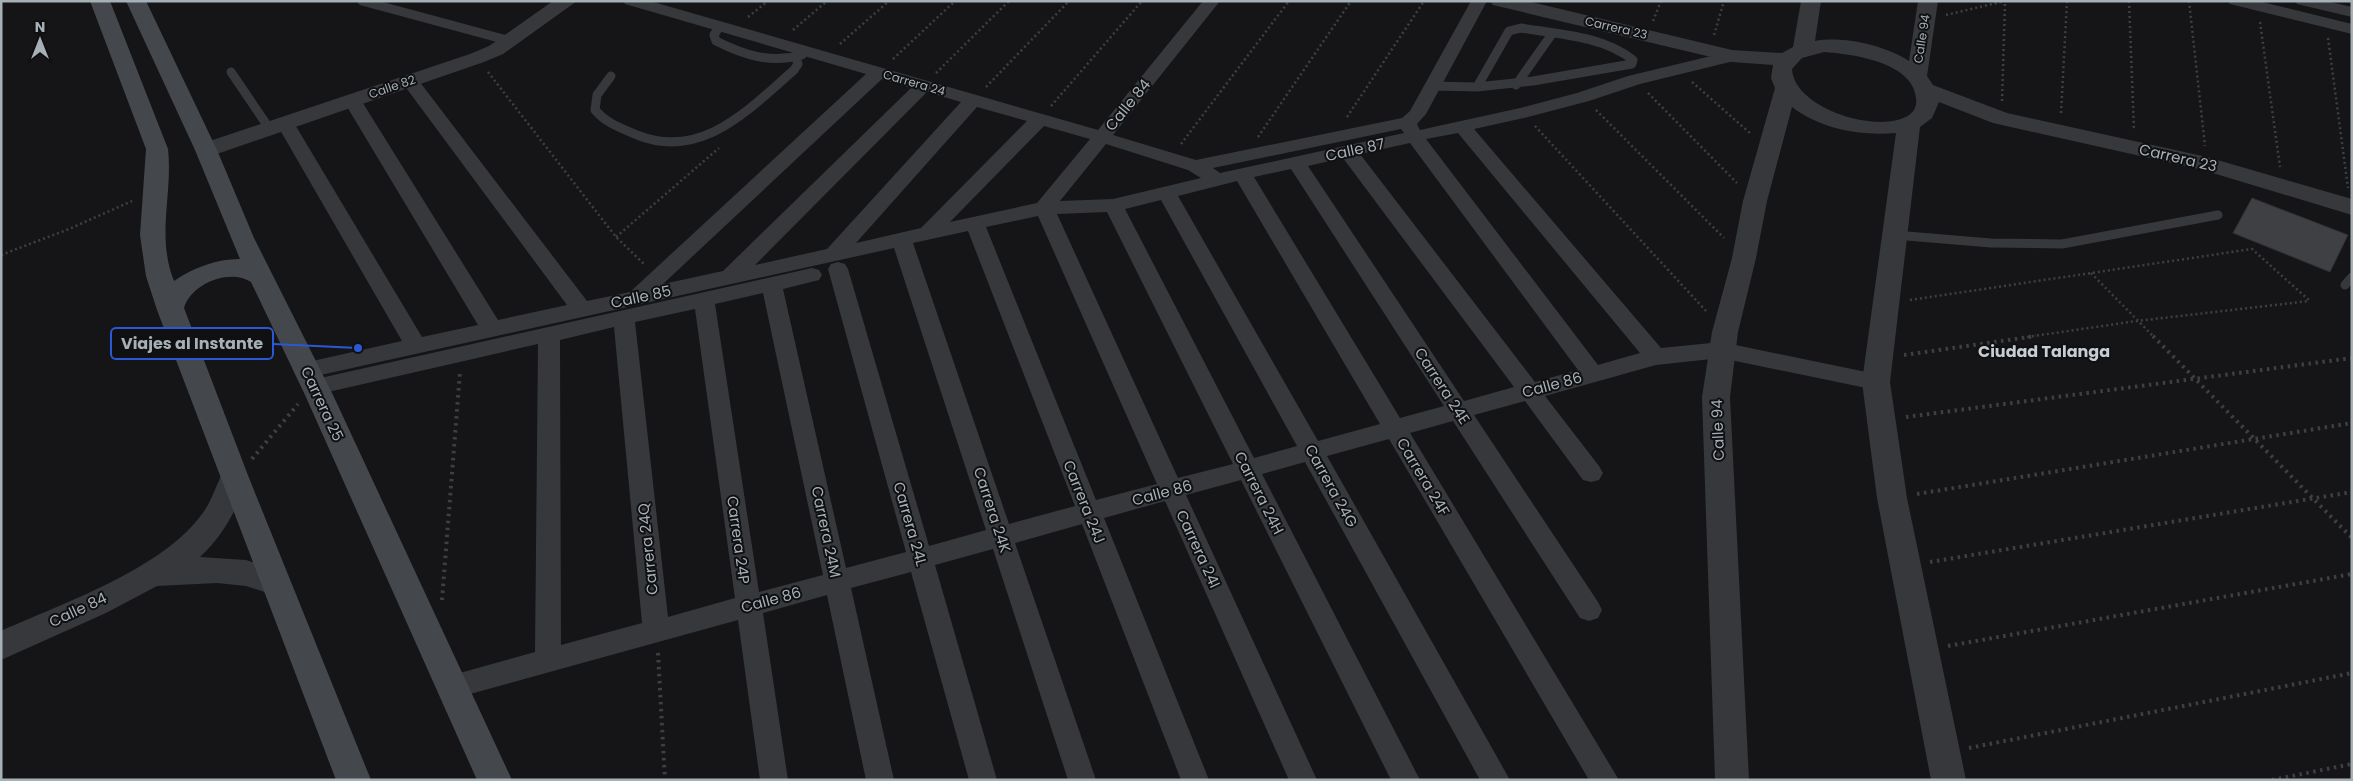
<svg xmlns="http://www.w3.org/2000/svg" width="2353" height="781" font-family="Poppins,sans-serif">
	<style>
		.building { fill: #3f4044; stroke: #2f3033 }
		.lines { fill: none; stroke-linecap: round; stroke-linejoin: round }
		.path-far1 { stroke: #3c4043; stroke-width: 2.5; stroke-dasharray: 2 3; stroke-linecap: butt }
		.path { stroke: #3c4043; stroke-width: 4; stroke-dasharray: 2.5 4.5; stroke-linecap: butt }
		.service { stroke: #36383c; stroke-width: 9 }
		.minor { fill: #36383c; fill-rule: evenodd }
		.tertiary { fill: #36383c; fill-rule: evenodd }
		.secondary { fill: #44484c; fill-rule: evenodd }
		.labels { text-anchor: middle; stroke-width: 4; stroke-linejoin: round; paint-order: stroke }
		.far-street-label { font-size: 12px; fill: #a6b0b7; stroke: #101012 }
		.street-label { font-size: 15px; fill: #a6b0b7; stroke: #101012 }
		.neighbourhood-label { font-size: 16px; font-weight: bold; fill: #c7ced3; stroke: #101012 }
		.leader { fill: none; stroke: #2b58d5; stroke-width: 2 }
		.callout-dot { fill: #2b58d5; stroke: #101012; stroke-width: 2 }
		.callout { fill: #101012; stroke: #2b58d5; stroke-width: 2 }
		.callout-label { font-size: 16px; text-anchor: middle; font-weight: bold; fill: #a6b0b7 }
	</style>
	<rect width="100%" height="100%" fill="#151517"/>
	<!-- building -->
	<path class="building" d="M2252 198 2348 235 2330 272 2233 233Z"/>
	<g class="lines">
		<!-- path-far1 -->
		<path class="path-far1" d="M2129 1 2134 131
			M2189 1 2205 146
			M1946 15 2005 1
			M748 17 768 1
			M1653 21 1661 1
			M2260 22 2280 167
			M793 30 827 1
			M1714 35 1724 1
			M2328 38 2348 188
			M840 44 889 1
			M893 59 955 1
			M488 72 616 237 645 265
			M936 73 1009 1
			M1692 82 1751 134
			M986 87 1069 1
			M1648 93 1737 183
			M2002 101 2005 2
			M1051 106 1142 1
			M1596 110 1724 238
			M2061 113 2067 1
			M1347 117 1424 1
			M1535 126 1707 312
			M1258 137 1351 1
			M1181 144 1289 1
			M616 237 719 148
			M1 255 69 229 132 201
			M2091 273 2154 337
			M1910 300 2252 249 2310 301
			M2027 337 2137 321 2309 301"/>
		<!-- path -->
		<path class="path" d="M2153 336 2352 538
			M1904 355 2036 336
			M1906 417 2352 358
			M252 459 298 404
			M1917 494 2352 423
			M1930 562 2352 492
			M442 600 460 372
			M1948 646 2352 574
			M658 653 665 780
			M1969 748 2352 673
			M2272 780 2352 764"/>
		<!-- service -->
		<path class="service" d="M362 1 510 41
			M719 27 714 35 716 41C744 55 771 64 802 55
			M1521 28C1558 34 1603 36 1633 60L1632 64 1533 81 1477 87 1509 31Z
			M231 72 269 128
			M611 76 597 95 595 110C607 124 621 128 637 135 702 161 749 109 794 70L798 64 796 58
			M1516 85 1552 34
			M1433 86 1477 87
			M1895 235 1991 243 2062 244 2218 215
			M2345 285 2352 277"/>
		<!-- minor -->
		<path class="minor" d="M623 1H650L1098 130 1203 1H1220L1113 135 1196 160 1402 118 1410 111 1471 1H1487L1426 114 1417 124 1420 130 1520 108 1577 93 1628 76 1732 51 1738 52 1741 56 1738 60 1640 84 1589 101 1528 117 1474 129 1661 348 1721 342 1876 374 1884 376 1887 382 1884 388 1876 390 1721 358 1656 365 1545 396 1599 466 1603 473 1599 480 1591 482 1583 480 1525 401 1474 415 1598 602 1602 610 1598 618 1589 621 1580 618 1453 421 1410 433 1619 780H1589L1389 439 1327 456 1510 780H1480L1305 462 1262 474 1420 780H1391L1241 480 1186 495 1317 780H1289L1165 501 1104 518 1209 780H1181L1082 524 1015 543 1096 780H1068L993 549 935 565 997 780H969L911 572 851 588 894 780H866L827 595 763 613 788 780H760L738 620 452 699 442 696 438 687 442 678 535 652 538 344 315 395 307 393 304 387 307 381 812 268 819 270 822 275 819 280 783 289 846 568 906 552 828 269 831 264 838 262 845 264 848 269 929 546 986 530 894 248 307 378 299 376 296 370 299 364 402 341 276 123 279 119H291L294 123 422 337 478 325 343 100 346 96H358L361 100 498 320 567 305 404 85 401 81 404 77H416L587 301 630 292 866 74 625 4ZM882 79 911 88 723 271 663 284ZM927 92 961 102 827 249 755 265ZM977 107 1027 121 921 228 856 243ZM1044 126 1090 139 1037 203 950 222ZM1401 129 1404 133 1220 173 1213 168ZM1458 133 1640 353 1598 365 1426 139ZM1410 143 1578 370 1535 382 1360 154ZM1106 144 1188 170 1201 178 1113 199 1060 201ZM1343 158 1514 387 1464 401 1308 166ZM1291 169 1444 406 1400 418 1254 177ZM1237 181 1380 424 1318 441 1178 196ZM1161 200 1297 446 1254 458 1125 209ZM1107 212 1233 464 1178 478 1057 214ZM1038 216 1157 484 1096 500 986 227ZM968 231 1075 506 1009 524 913 243ZM763 293 823 575 759 592 715 304ZM695 309 735 598 668 617 635 322ZM614 327 642 623 561 645 560 340Z
			M2228 1H2258L2352 24V34L2230 4Z
			M2295 1H2326L2352 7V17L2297 4Z"/>
		<!-- tertiary -->
		<path class="tertiary" d="M553 1H577L503 54 484 62 214 155 206 157 198 155 195 150 198 145 470 54 489 46Z
			M1490 1H1527L1732 50 1782 53 1793 47 1801 1H1821L1815 41C1843 36 1884 45 1909 61L1918 1H1938L1927 76 1933 85 2007 113 2207 157 2352 199V215L2203 170 1993 123 1939 102 1932 118 1920 127 1890 382 1907 498 1966 780H1931L1877 498 1862 382 1896 133C1860 136 1821 129 1792 107L1767 201 1756 258 1738 332 1730 397 1749 780H1715L1702 397 1712 332 1732 258 1743 201 1775 88 1771 78 1773 65 1732 62 1493 5ZM1824 52C1852 54 1913 62 1916 98 1917 105 1915 111 1909 115 1880 135 1794 109 1792 69L1802 58Z
			M234 466 244 470 249 478C237 508 224 535 200 557L246 560 285 573 290 582 285 591 274 595 246 586 217 583 157 586 106 613 1 660V631C63 603 161 570 202 514 212 501 216 485 224 470Z"/>
		<!-- secondary -->
		<path class="secondary" d="M90 1H110L168 149C173 194 156 236 174 281 193 268 216 259 240 259L195 150 126 1H146L217 150 254 238 333 395 512 780H477L305 395 251 282C231 268 191 283 184 308L249 478 371 780H336L157 310 146 276 140 235 146 149Z"/>
	</g>
	<g class="labels">
		<!-- far-street labels -->
		<g class="far-street-label">
			<text transform="translate(1616 28) rotate(13)" y="4">Carrera 23</text>
			<text transform="translate(1922 39) rotate(-81)" y="4">Calle 94</text>
			<text transform="translate(914 83) rotate(16)" y="4">Carrera 24</text>
			<text transform="translate(392 87) rotate(-19)" y="4">Calle 82</text>
		</g>
		<!-- street labels -->
		<g class="street-label">
			<text transform="translate(1128 105) rotate(-51)" y="5">Calle 84</text>
			<text transform="translate(1355 150) rotate(-12)" y="5">Calle 87</text>
			<text transform="translate(2178 158) rotate(13)" y="5">Carrera 23</text>
			<text transform="translate(641 297) rotate(-12)" y="5">Calle 85</text>
			<text transform="translate(1552 385) rotate(-15)" y="5">Calle 86</text>
			<text transform="translate(1442 386) rotate(57)" y="5">Carrera 24E</text>
			<text transform="translate(322 404) rotate(65)" y="5">Carrera 25</text>
			<text transform="translate(1718 430) rotate(-92)" y="5">Calle 94</text>
			<text transform="translate(1423 477) rotate(59)" y="5">Carrera 24F</text>
			<text transform="translate(1331 486) rotate(61)" y="5">Carrera 24G</text>
			<text transform="translate(1162 493) rotate(-15)" y="5">Calle 86</text>
			<text transform="translate(1259 493) rotate(63)" y="5">Carrera 24H</text>
			<text transform="translate(1084 502) rotate(68)" y="5">Carrera 24J</text>
			<text transform="translate(992 510) rotate(72)" y="5">Carrera 24K</text>
			<text transform="translate(910 524) rotate(74)" y="5">Carrera 24L</text>
			<text transform="translate(826 532) rotate(78)" y="5">Carrera 24M</text>
			<text transform="translate(738 540) rotate(82)" y="5">Carrera 24P</text>
			<text transform="translate(648 549) rotate(-96)" y="5">Carrera 24Q</text>
			<text transform="translate(1198 549) rotate(65)" y="5">Carrera 24I</text>
			<text transform="translate(771 600) rotate(-15)" y="5">Calle 86</text>
			<text transform="translate(78 610) rotate(-25)" y="5">Calle 84</text>
		</g>
		<!-- neighbourhood labels -->
		<g class="neighbourhood-label">
			<text x="2044" y="357">Ciudad Talanga</text>
		</g>
	</g>
	<!-- callouts -->
	<path class="leader" d="M358 348L273 344"/>
	<circle class="callout-dot" cx="358" cy="348" r="5"/>
	<rect class="callout" x="111" y="328" width="162" height="31" rx="5"/>
	<g class="callout-label">
		<text x="192" y="349">Viajes al Instante</text>
	</g>
	<!-- border -->
	<rect width="2353" height="781" fill="none" stroke="#a6b0b7" stroke-width="5"/>
	<!-- north arrow -->
	<g transform="translate(40 40)" stroke="#101012" stroke-width="4" paint-order="stroke">
	<path d="M0-4L9 19L0 12L-9 19Z" fill="#a6b0b7"/>
	<text y="-8" font-size="14" font-weight="bold" text-anchor="middle" fill="#a6b0b7">N</text>
	</g>
</svg>
